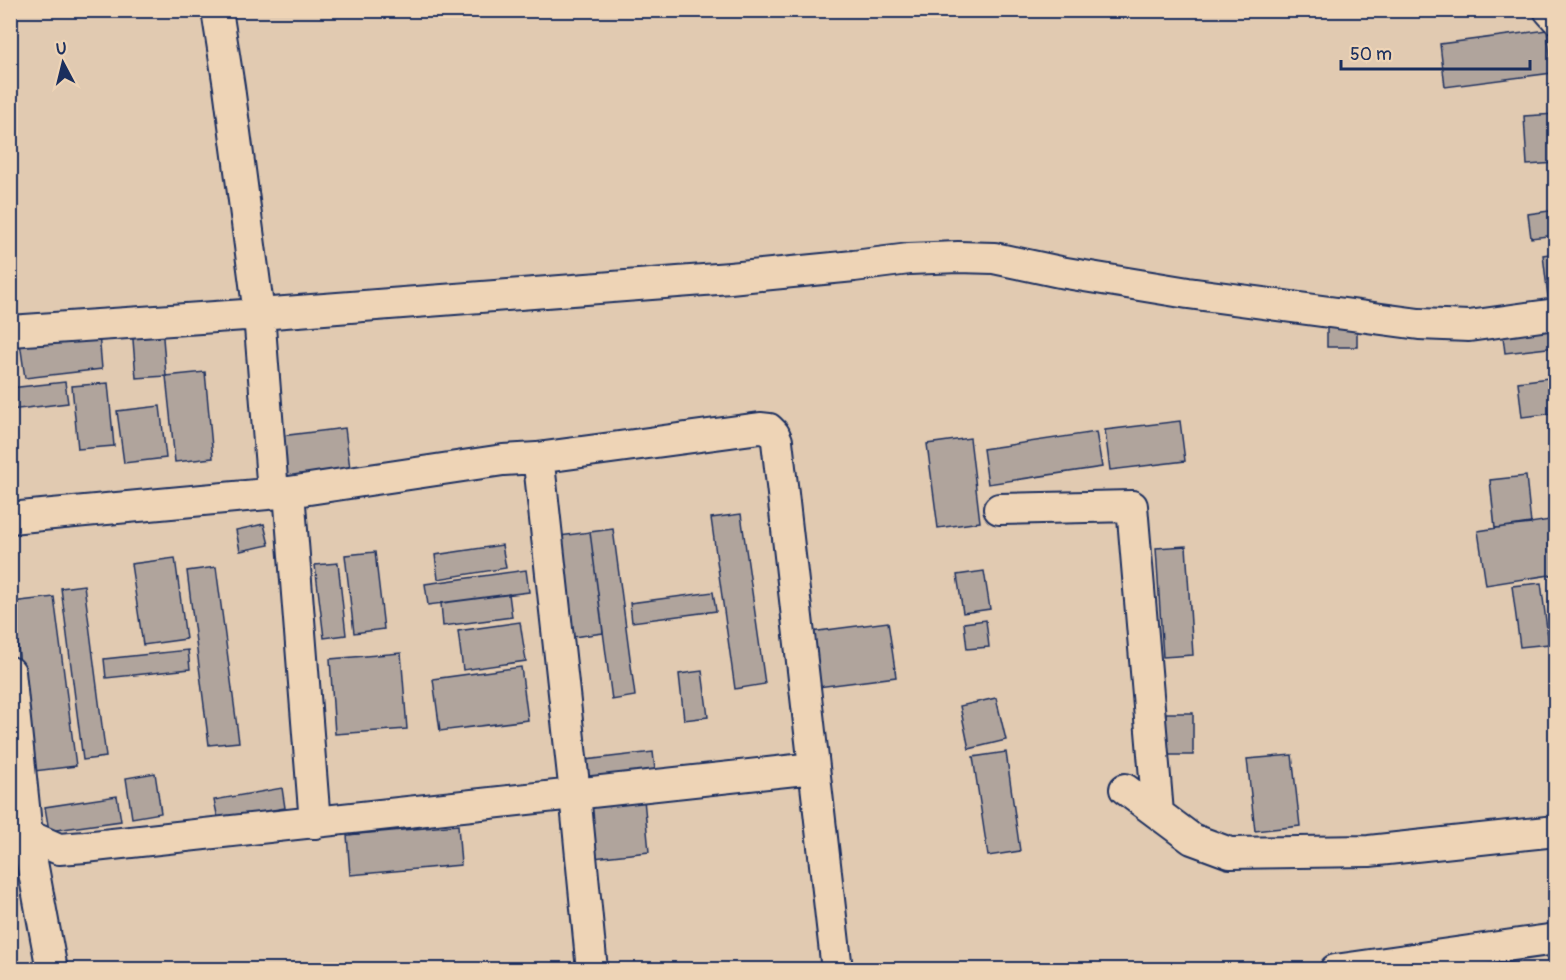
<svg xmlns="http://www.w3.org/2000/svg" width="1566" height="980" font-family="Pangolin,sans-serif">
	<style>
		.building { fill: #b0a49c; stroke: #1b2f5e; stroke-width: 1.5 }
		.lines { fill: none; stroke-linecap: round; stroke-linejoin: round }
		.minor-casing { stroke: #1b2f5e; stroke-width: 34 }
		.minor { stroke: #eed4b6; stroke-width: 30 }
	</style>
	<rect width="100%" height="100%" fill="#e1cab1"/>
	<filter id="ink" filterUnits="userSpaceOnUse"><feTurbulence type="fractalNoise" baseFrequency=".0167" numOctaves="2"/><feDisplacementMap in="SourceGraphic" scale="12" xChannelSelector="R" yChannelSelector="G"/><feConvolveMatrix kernelMatrix="1 2 1 2 8 2 1 2 1" color-interpolation-filters="sRGB"/></filter>
	<g filter="url(#ink)">
		<!-- building -->
		<path class="building" d="M1547 30 1552 73 1445 87 1440 44Z
			M1556 114V163L1527 165 1524 116Z
			M1556 210V235L1531 238 1528 214Z
			M1556 253V297H1548L1543 255Z
			M1327 320 1357 321V347H1327Z
			M1556 321V347L1505 353 1502 328Z
			M162 325 166 376 136 378 132 327Z
			M99 334 102 369 25 378 20 343Z
			M205 372 213 458 175 462 166 376Z
			M1556 377V413L1522 417 1518 382Z
			M65 382 68 403 10 410V388Z
			M108 383 114 446 78 449 72 386Z
			M160 406 166 458 124 463 117 411Z
			M1180 421 1185 461 1110 470 1105 430Z
			M345 428 350 469 286 477 281 436Z
			M1096 432 1102 467 988 484 983 449Z
			M970 438 980 522 938 528 927 444Z
			M1526 476 1531 524 1495 528 1490 480Z
			M741 514 765 684 735 689 711 518Z
			M1556 519V574L1486 585 1478 531Z
			M264 524 269 545 240 551 236 530Z
			M613 529 635 696 612 700 590 532Z
			M590 532 603 633 566 638 552 537Z
			M502 545 506 568 438 579 435 555Z
			M1186 546 1193 655 1163 657 1156 548Z
			M375 552 384 629 354 633 345 555Z
			M175 558 186 639 143 645 131 564Z
			M338 563 346 635 324 638 315 565Z
			M216 567 239 742 209 745 187 571Z
			M526 570 529 592 428 605 425 584Z
			M984 571 990 609 963 613 957 575Z
			M1541 583 1549 644 1520 647 1512 586Z
			M84 585 106 757 83 760 61 588Z
			M713 592 716 611 632 622 630 603Z
			M509 594 512 617 443 626 441 603Z
			M54 597 76 766 34 771 12 602Z
			M986 620 989 647 967 649 964 623Z
			M520 622 526 661 463 670 458 631Z
			M888 622 896 677 810 688 803 633Z
			M188 650 190 669 106 678 104 659Z
			M401 653 407 729 335 734 330 659Z
			M521 667 528 720 440 731 433 679Z
			M702 671 708 717 684 720 679 674Z
			M996 698 1006 740 969 749 960 706Z
			M1166 713H1193V755H1166Z
			M653 752 656 779 588 786 585 760Z
			M1006 752 1020 851 988 856 973 757Z
			M1292 755 1300 826 1255 831 1247 759Z
			M155 773 161 813 132 818 126 778Z
			M282 788 285 808 218 819 214 800Z
			M117 796 121 821 49 831 45 807Z
			M644 799 649 852 584 859 578 807Z
			M458 825 461 865 350 875 347 835Z
			M10 877H14L18 898 10 899Z"/>
		<g class="lines">
			<!-- minor casing -->
			<g class="minor-casing">
				<path id="minor" d="M217 10 229 87 259 314 273 493
					M1549 10 1556 18
					M10 331 259 314 730 278 854 266 909 259 958 257 994 258 1060 272 1188 293 1419 324 1469 326 1556 314
					M537 458 760 428 769 429 774 434 777 441 837 970
					M289 492 315 823
					M999 509 1132 506 1158 813
					M10 518 289 492 503 460 537 458 540 473 575 794 592 970
					M10 672 27 835 52 970
					M1125 789 1192 839 1230 853 1369 851 1556 831
					M10 838 27 835 59 849 85 847 814 768
					M1335 970 1556 939"/>
			</g>
			<!-- minor -->
			<use href="#minor" class="minor"/>
		</g>
	</g>
	<!-- margin -->
	<rect width="1566" height="980" fill="none" stroke="#eed4b6" stroke-width="36"/>
	<rect x="18" y="18" width="1530" height="944" fill="none" stroke="#1b2f5e" stroke-width="2" filter="url(#ink)"/>
	<!-- north arrow -->
	<g transform="translate(63 63) rotate(353)" stroke="#eed4b6" stroke-width="4.5" paint-order="stroke">
	<path d="M0-4.5L10 22L0 15L-10 22Z" fill="#1b2f5e"/>
	<text y="-9" font-size="16" font-weight="bold" text-anchor="middle" fill="#1b2f5e">U</text>
	</g>
	<!-- scale -->
	<path d="M1341 60v9h189v-9" fill="none" stroke="#1b2f5e" stroke-width="3"/>
	<text x="1350" y="60" font-size="18" fill="#1b2f5e" stroke="#eed4b6" stroke-width="4.5" paint-order="stroke">50 m</text>
</svg>
